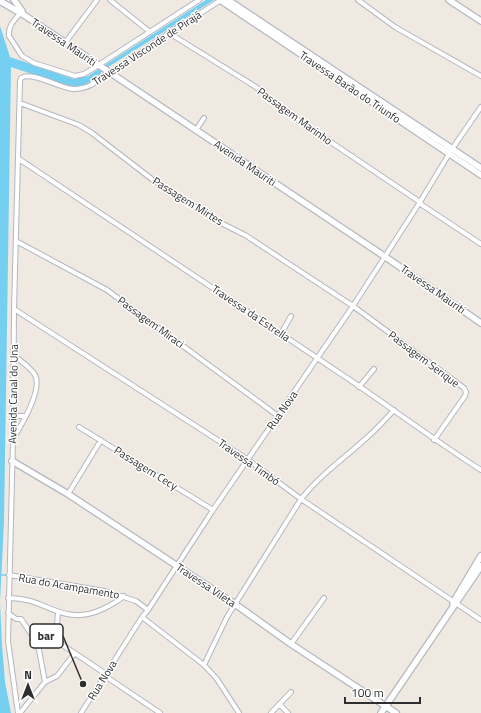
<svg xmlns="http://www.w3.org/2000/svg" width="481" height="713" font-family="'Titillium Web',sans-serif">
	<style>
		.water { fill: #75cff0 }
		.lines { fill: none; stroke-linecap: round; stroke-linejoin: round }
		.stream { stroke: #75cff0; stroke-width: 1.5 }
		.street-casing { stroke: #b4b7c1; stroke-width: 6 }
		.secondary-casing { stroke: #b4b7c1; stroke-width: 8 }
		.street { stroke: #fff; stroke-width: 4 }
		.secondary { stroke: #fff; stroke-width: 5.5 }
		.labels { text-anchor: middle; stroke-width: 3; stroke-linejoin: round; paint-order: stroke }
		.street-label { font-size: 11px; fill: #2e2e2e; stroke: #fff }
		.leader { fill: none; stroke: #2e2e2e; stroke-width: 1.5 }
		.callout-dot { fill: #2e2e2e; stroke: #fff; stroke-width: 1.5 }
		.callout { fill: #fff; stroke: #2e2e2e; stroke-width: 1.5 }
		.callout-label { font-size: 12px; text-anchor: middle; font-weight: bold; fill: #2e2e2e }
	</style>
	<rect width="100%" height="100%" fill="#efe9e1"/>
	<!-- water -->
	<path class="water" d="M206 0H214L105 69C94 80 84 89 68 86L11 67 4 522 0 602 2 645 5 682 11 713H0V26L10 57 74 79 88 76Z"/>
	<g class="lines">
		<!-- stream -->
		<path class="stream" d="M0 575H6"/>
		<!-- street casing -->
		<g class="street-casing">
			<path id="street" d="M110 0 150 32
				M358 0 395 27 481 76
				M21 12C15 20 8 25 9 36L22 56 34 63 75 76 84 74 94 68 199 0
				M169 33 256 87 272 101 295 118 420 202
				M65 43 97 0
				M20 103 79 125 92 133 153 180 221 223 245 235 353 306 464 388 466 392 465 396 434 440
				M196 130 204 118
				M19 159C131 233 244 309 356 384 398 413 439 443 481 470
				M419 203 481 244
				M16 241 107 290 278 416
				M14 309 247 459 301 499 481 620
				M281 334 291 316
				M359 387 374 369
				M13 416H26
				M79 427 213 510
				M13 439C21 426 43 390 35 375 31 368 21 361 15 356
				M68 494 101 440
				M9 575 105 591 136 601 148 610
				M8 598C47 597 61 628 103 609 111 605 117 602 124 596
				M8 613 16 619H21L36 641 39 650 45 682
				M58 613 56 637 58 642 106 674
				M142 617 204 665 217 679 239 713
				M291 644 324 598
				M204 665 227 617 301 499C319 476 342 460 363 441 374 432 384 421 394 410
				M105 676 160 713
				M279 704 288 713
				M18 713 8 641 13 439 14 309 20 81 21 78C33 71 59 88 73 89 79 89 85 88 91 85L169 33 221 0
				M20 713 45 682 57 676 74 654
				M81 713 142 617 148 610 213 510 353 306 420 202 452 149 481 107
				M271 713 291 692"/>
		</g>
		<!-- secondary casing -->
		<g class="secondary-casing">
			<path id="secondary" d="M14 0 22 11
				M220 0 481 175
				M228 0 481 168
				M449 0 481 21
				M0 1 24 15 384 256 481 323
				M12 461 68 494 235 604 291 644 396 713
				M453 604 457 596 481 556
				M381 713 481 566"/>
		</g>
		<!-- street -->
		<use href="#street" class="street"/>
		<!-- secondary -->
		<use href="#secondary" class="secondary"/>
	</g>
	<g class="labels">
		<!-- street labels -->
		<g class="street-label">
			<text transform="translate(64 42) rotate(34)" y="4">Travessa Mauriti</text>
			<text transform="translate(147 48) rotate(-33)" y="4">Travessa Visconde de Pirajá</text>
			<text transform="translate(350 87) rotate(34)" y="4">Travessa Barão do Triunfo</text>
			<text transform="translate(295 116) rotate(36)" y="4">Passagem Marinho</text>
			<text transform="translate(245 163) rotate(34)" y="4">Avenida Mauriti</text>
			<text transform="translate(188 201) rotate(32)" y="4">Passagem Mirtes</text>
			<text transform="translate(433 289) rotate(35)" y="4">Travessa Mauriti</text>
			<text transform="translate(251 313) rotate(34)" y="4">Travessa da Estrella</text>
			<text transform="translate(151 322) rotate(36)" y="4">Passagem Miraci</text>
			<text transform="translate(424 359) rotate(37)" y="4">Passagem Serique</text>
			<text transform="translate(13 394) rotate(-89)" y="4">Avenida Canal do Una</text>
			<text transform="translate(282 410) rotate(-55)" y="4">Rua Nova</text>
			<text transform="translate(249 462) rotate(35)" y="4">Travessa Timbó</text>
			<text transform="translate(146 468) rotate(32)" y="4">Passagem Cecy</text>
			<text transform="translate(206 585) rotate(34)" y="4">Travessa Vileta</text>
			<text transform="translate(69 586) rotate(10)" y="4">Rua do Acampamento</text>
			<text transform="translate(102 680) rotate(-58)" y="4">Rua Nova</text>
		</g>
	</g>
	<!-- callouts -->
	<path class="leader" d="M83 684L63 636"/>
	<circle class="callout-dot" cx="83" cy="684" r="4"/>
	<rect class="callout" x="30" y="624" width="33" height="24" rx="4"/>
	<g class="callout-label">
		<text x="46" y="640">bar</text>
	</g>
	<!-- north arrow -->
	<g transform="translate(28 685)" stroke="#ffffff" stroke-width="3" paint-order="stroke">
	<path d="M0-3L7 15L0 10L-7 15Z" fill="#2e2e2e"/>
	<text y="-6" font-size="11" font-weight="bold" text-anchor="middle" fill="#2e2e2e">N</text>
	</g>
	<!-- scale -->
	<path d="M345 697v6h75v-6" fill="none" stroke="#2e2e2e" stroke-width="2"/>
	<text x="351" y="697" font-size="12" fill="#2e2e2e" stroke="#ffffff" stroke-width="3" paint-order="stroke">100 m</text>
</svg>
